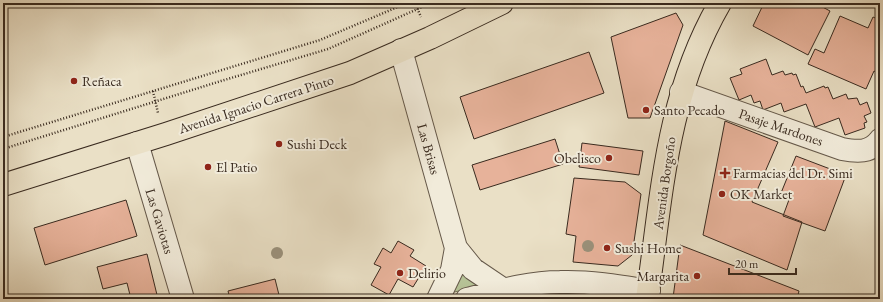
<svg xmlns="http://www.w3.org/2000/svg" width="883" height="302" font-family="'EB Garamond',serif">
	<style>
		.green { fill: #b6c296; stroke: #78765a }
		.building { fill: #e7b29a; stroke: #392a1f }
		.lines { fill: none; stroke-linecap: round; stroke-linejoin: round }
		.minor-casing { stroke: #655849; stroke-width: 24 }
		.major-casing { stroke: #392a1f; stroke-width: 24 }
		.path { stroke: #392a1f; stroke-width: 2.5; stroke-dasharray: 1 2; stroke-linecap: butt }
		.minor { stroke: #f1ebda; stroke-width: 22 }
		.major { stroke: #eae0c6; stroke-width: 22 }
		.tree { fill: #9a917b }
		.poi-dot { fill: #8f2418; stroke: #f1ebda; stroke-width: 1.5 }
		.labels { text-anchor: middle; stroke-width: 4; stroke-linejoin: round; paint-order: stroke }
		.poi-label { font-size: 14px; fill: #392a1f; stroke: #f1ebda; text-anchor: start }
		.street-label { font-size: 14px; fill: #392a1f; stroke: #f1ebda }
	</style>
	<rect width="100%" height="100%" fill="#eae0c6"/>
	<filter id="stains"><feTurbulence type="fractalNoise" baseFrequency=".005" numOctaves="4"/><feColorMatrix values="0 0 0 0 .2 0 0 0 0 .09 0 0 0 0 .02 0 0 0 .5 -.17"/></filter>
	<radialGradient id="worn" r=".72"><stop offset=".6" stop-color="#630" stop-opacity="0"/><stop offset="1" stop-color="#630" stop-opacity=".3"/></radialGradient>
	<!-- green -->
	<path class="green" d="M460 264 481 286 450 293Z"/>
	<!-- building -->
	<path class="building" d="M764 3H790L795 6 797 3H809L814 5 815 3 830 11 808 55 753 26Z
		M676 13 683 25 650 118H628L611 37Z
		M840 16 868 28 873 17 880 20V74L874 71 866 89 808 64 815 49 824 53Z
		M589 52 604 93 474 139 460 97Z
		M766 59 772 75 783 71 785 75 792 73 793 75 796 74 801 87 803 86 806 93 824 86 825 88 828 87 833 99 846 94 848 99 857 98 860 105 867 102 871 113 864 116 867 122 864 123 865 128 845 135 839 118 815 127 806 104 784 112 781 103 763 110 760 101 754 103 751 95 739 100 730 78 742 74 740 69Z
		M725 121 778 142 752 202 802 222 787 270 703 235Z
		M555 139 563 164 480 190 472 165Z
		M582 143 643 151 639 175 579 167Z
		M796 156 846 175 825 231 783 216 790 197 781 193Z
		M574 178 625 182 641 194 632 255 618 266 573 262 576 236 566 234Z
		M126 200 137 236 45 265 34 228Z
		M398 241 414 250 410 256 426 266 413 287 398 279 389 295 371 285 381 267 374 264 383 248 391 253Z
		M680 245 799 291 797 299 673 298Z
		M147 254 158 299H131L127 283 103 289 97 267Z
		M275 279 280 299H230L228 291Z"/>
	<g class="lines">
		<!-- minor casing -->
		<g class="minor-casing">
			<path id="minor" d="M401 50 456 248 473 269 504 290
				M681 92 842 149C857 152 870 153 880 140
				M137 143 183 299
				M438 299 452 270 456 248
				M467 299C498 291 529 282 560 282 590 281 619 286 649 291"/>
		</g>
		<!-- major casing -->
		<g class="major-casing">
			<path id="major" d="M3 185 166 134 350 73 430 38 502 3
				M647 299C662 195 666 96 720 3"/>
		</g>
		<!-- path -->
		<path class="path" d="M415 3 421 17
			M153 91 158 113
			M3 137 320 40 407 3
			M3 149 221 81 328 49 431 3"/>
		<!-- minor -->
		<use href="#minor" class="minor"/>
		<!-- major -->
		<use href="#major" class="major"/>
	</g>
	<!-- trees -->
	<g class="tree">
		<circle cx="588" cy="246" r="6"/>
		<circle cx="277" cy="253" r="6"/>
	</g>
	<!-- markers -->
	<g class="poi-dot">
		<circle cx="74" cy="81" r="4"/>
		<circle cx="646" cy="110" r="4"/>
		<circle cx="279" cy="144" r="4"/>
		<circle cx="609" cy="158" r="4"/>
		<circle cx="208" cy="167" r="4"/>
		<path d="M723 167h4v4h4v4h-4v4h-4v-4h-4v-4h4z"/>
		<circle cx="722" cy="194" r="4"/>
		<circle cx="607" cy="248" r="4"/>
		<circle cx="400" cy="273" r="4"/>
		<circle cx="697" cy="276" r="4"/>
	</g>
	<g class="labels">
		<!-- poi labels -->
		<g class="poi-label">
			<text x="82" y="86">Reñaca</text>
			<text x="654" y="115">Santo Pecado</text>
			<text x="287" y="149">Sushi Deck</text>
			<text x="601" y="163" text-anchor="end">Obelisco</text>
			<text x="216" y="172">El Patio</text>
			<text x="733" y="178">Farmacias del Dr. Simi</text>
			<text x="730" y="199">OK Market</text>
			<text x="615" y="253">Sushi Home</text>
			<text x="408" y="278">Delirio</text>
			<text x="689" y="281" text-anchor="end">Margarita</text>
		</g>
		<!-- street labels -->
		<g class="street-label">
			<text transform="translate(256 104) rotate(-18)" y="5">Avenida Ignacio Carrera Pinto</text>
			<text transform="translate(781 127) rotate(19)" y="5">Pasaje Mardones</text>
			<text transform="translate(429 149) rotate(74)" y="5">Las Brisas</text>
			<text transform="translate(664 183) rotate(-82)" y="5">Avenida Borgoño</text>
			<text transform="translate(160 221) rotate(73)" y="5">Las Gaviotas</text>
		</g>
	</g>
	<!-- margin -->
	<rect width="883" height="302" fill="none" stroke="#eae0c6" stroke-width="16"/>
	<rect x="4" y="4" width="875" height="294" fill="none" stroke="#392a1f" stroke-width="2"/>
	<rect x="8" y="8" width="867" height="286" fill="none" stroke="#392a1f"/>
	<!-- scale -->
	<path d="M729 268v6h67v-6" fill="none" stroke="#392a1f" stroke-width="2"/>
	<text x="735" y="268" font-size="12" fill="#392a1f" stroke="#f1ebda" stroke-width="3" paint-order="stroke">20 m</text>
	<rect width="100%" height="100%" filter="url(#stains)"/>
	<rect width="100%" height="100%" fill="url(#worn)"/>
</svg>
